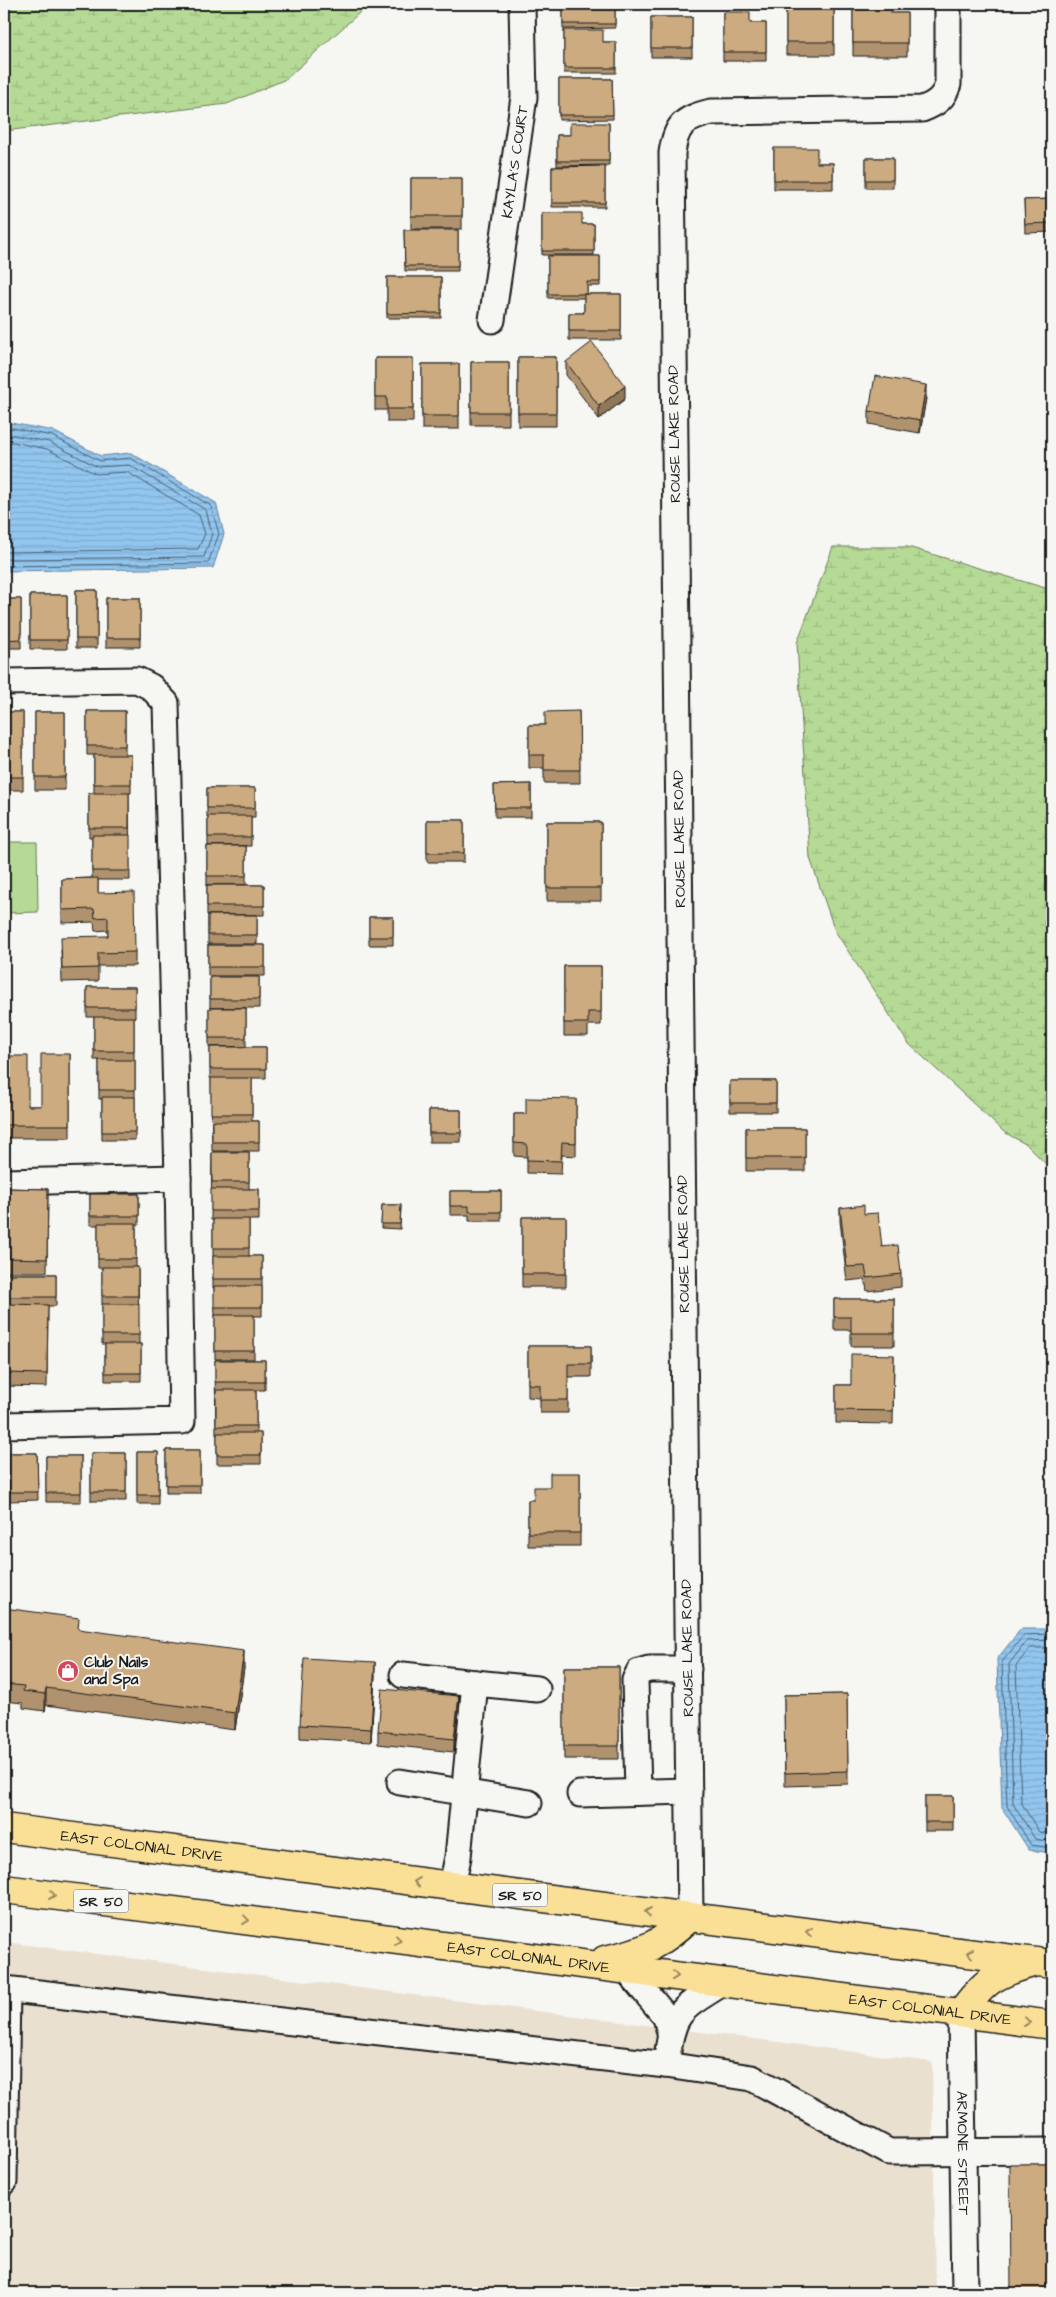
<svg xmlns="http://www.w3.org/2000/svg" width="1056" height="2297" font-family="'Architects Daughter',sans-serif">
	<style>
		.built { fill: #eae0d0 }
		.grass { fill: #b5da95; stroke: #687b58 }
		.wetland { fill: url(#wetland-marsh); stroke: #687b58 }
		.water { fill: url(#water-rules); stroke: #63829b }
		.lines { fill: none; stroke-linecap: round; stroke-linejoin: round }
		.shore { stroke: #4b6070; stroke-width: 1 }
		.minor-casing { stroke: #1c1c1c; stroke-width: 29 }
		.highway-casing { stroke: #1c1c1c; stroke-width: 31 }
		.minor { stroke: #f6f6f2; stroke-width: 25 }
		.highway { stroke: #fadf96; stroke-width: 28 }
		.wall { fill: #b0936e; stroke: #1c1c1c }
		.shaded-wall { fill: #90785a; stroke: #1c1c1c }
		.building { fill: #cdab80; stroke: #1c1c1c }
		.oneway { stroke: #96875f }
		.labels { text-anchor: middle; stroke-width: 4; stroke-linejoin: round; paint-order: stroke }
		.shield { fill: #f6f6f2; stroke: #5d5d5c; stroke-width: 1 }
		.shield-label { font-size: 14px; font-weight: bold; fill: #1c1c1c }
		.street-label { font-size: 15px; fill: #1c1c1c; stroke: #f6f6f2 }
		.poi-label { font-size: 15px; font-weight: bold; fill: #1c1c1c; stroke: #f6f6f2; text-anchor: start }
	</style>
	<defs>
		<pattern id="wetland-marsh" width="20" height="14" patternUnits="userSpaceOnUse" patternTransform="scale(1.25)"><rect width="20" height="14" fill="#b5da95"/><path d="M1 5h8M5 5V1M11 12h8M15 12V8" fill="none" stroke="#9bba80"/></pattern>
		<pattern id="water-rules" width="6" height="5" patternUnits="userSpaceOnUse" patternTransform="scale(1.25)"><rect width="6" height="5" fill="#92c6ef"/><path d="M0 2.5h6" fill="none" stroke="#7daacc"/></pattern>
	</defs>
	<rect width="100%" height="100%" fill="#f6f6f2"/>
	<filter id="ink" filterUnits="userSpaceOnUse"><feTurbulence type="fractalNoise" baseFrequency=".02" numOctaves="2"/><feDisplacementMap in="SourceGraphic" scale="10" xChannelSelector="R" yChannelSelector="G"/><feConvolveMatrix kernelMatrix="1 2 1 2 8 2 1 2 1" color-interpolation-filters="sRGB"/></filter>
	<g filter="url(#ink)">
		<!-- built -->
		<path class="built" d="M4 1942 932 2062 936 2293H4Z"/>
		<!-- grass -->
		<path class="grass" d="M4 842H37L38 912 5 913Z"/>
		<!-- wetland -->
		<path class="wetland" d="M4 4H369L286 79 227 104 4 131Z
			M833 547H908L1052 590V1170L1027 1145 1004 1132 908 1043 835 931 810 858 797 643Z"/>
		<!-- water -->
		<path class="water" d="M11 423 53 431 101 456 131 453 216 503 224 534 213 568 4 571V426Z
			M1021 1629H1052V1853L1029 1850 1002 1808 997 1659Z"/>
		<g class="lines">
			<!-- shore -->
			<path class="shore" d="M4 430 12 428 52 436 100 461 130 458 211 506 219 534 208 563 4 566
				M4 436 13 435 49 442 98 467 129 465 206 510 212 534 204 557 4 559
				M4 444 13 442 47 449 96 474 127 472 199 515 205 534 198 549 4 552
				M1052 1634 1024 1635 1002 1662 1007 1806 1031 1845 1052 1848
				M1052 1640 1027 1641 1009 1664 1013 1804 1035 1839 1052 1842
				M1052 1648H1030L1016 1666 1021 1802 1039 1832 1052 1834"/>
			<!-- minor casing -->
			<g class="minor-casing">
				<g id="minor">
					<path id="s1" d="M492 320 524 97 522 4"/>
					<path d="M4 682 137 680 151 687 166 703 178 1178"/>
					<path d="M4 1182 178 1178 182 1421 4 1425"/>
					<path d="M403 1675 475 1683 458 1857 452 1886"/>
					<path d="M475 1683 537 1689"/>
					<path d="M400 1782 529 1803"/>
					<path d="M638 1792 635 1680 639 1672 649 1669H688"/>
					<path d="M580 1794 689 1791"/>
					<path d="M690 1917 672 153C676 125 683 119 711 112L922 109C936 104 944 98 948 84V4"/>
					<path d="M626 1969 666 2017 670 2033"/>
					<path d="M4 1989 666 2065 752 2078 889 2152 1052 2151"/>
					<path id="s2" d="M961 2013 965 2293"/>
					<path d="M666 2065C673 2010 678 2011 724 1982"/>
					<path d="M4 2182 7 1990"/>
				</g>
			</g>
			<!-- highway casing -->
			<g class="highway-casing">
				<g id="highway">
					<path id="s3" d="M4 1828 1052 1964"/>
					<path id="s4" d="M4 1889 1052 2025"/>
					<path d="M605 1960C644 1952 662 1944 690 1917"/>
					<path d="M961 2013C984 1981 994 1974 1032 1963"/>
				</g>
			</g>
			<!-- minor -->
			<use href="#minor" class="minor"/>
			<!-- highway -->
			<use href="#highway" class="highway"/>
		</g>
		<!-- wall -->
		<path class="wall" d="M563 4H615V28L563 29Z
			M786 5H834V55H786Z
			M853 7 891 13H907V56H853Z
			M723 12 750 23H766V61H723Z
			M651 17H692V57H651Z
			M564 30 603 42H616V73H564Z
			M559 79H612L613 119 559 120Z
			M609 123V165L557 166V135H570Z
			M774 148 817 163H833V189H774Z
			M866 158H893V188H866Z
			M605 166V207H552V167Z
			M411 178H462V229H411Z
			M1052 199V232L1025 233 1024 200Z
			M542 213 582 224H594V255H542Z
			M404 230H458V271H405Z
			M548 256H600V286H587V294H621V340H569V313H584V298H548Z
			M387 277H441V318H387Z
			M518 357H556V426H518Z
			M375 358H413V422H387V410H375Z
			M471 362H509V425H471Z
			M566 362 625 399 599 419 566 375Z
			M422 364H459V429H422Z
			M926 398 920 433 869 424V411Z
			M76 590H97V648H76Z
			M30 595H67V649H30Z
			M106 598H140V647H106Z
			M4 599H21V648H4Z
			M87 711H125V755H131V793H129L130 880H98V893L135 952V966H98V981L62 982 61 950 108 936V930L95 931 94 922 62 923V879L92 878V837H89V793H94V755H87Z
			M579 711 580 783H544V768H529V725H545Z
			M4 712H23V790H4Z
			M35 712H65V790H35Z
			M531 784V817H495L494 785Z
			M207 788H255V817H251V846H208V817H207Z
			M427 820H464V862H427Z
			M547 822H601V901H547Z
			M207 846H246V885H207Z
			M207 885H264V915H207Z
			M208 915H257V944H208Z
			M369 917H393V945H369Z
			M208 945H265V976H208Z
			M564 966H601V1025H588V1036H564Z
			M210 977H259V1008H210Z
			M87 987H135V1017H134V1060H135V1140H102V1099H99V1060H94V1017H87Z
			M209 1008H246V1047H209Z
			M210 1047H266V1078H252V1121H259V1151H212L211 1078H210Z
			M70 1054V1138H4V1056L28 1106H41Z
			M730 1081H776V1112H730Z
			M576 1099V1156L562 1155 561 1174 527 1173V1157L514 1156V1114H526Z
			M429 1110H461V1142H429Z
			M746 1128H805V1171H746Z
			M212 1152H249V1189H259V1220H249V1256H262V1316H254V1359H215V1316L214 1288H213V1220H211Z
			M4 1188 48 1189 47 1272H4Z
			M450 1191H501V1221H469V1215H450Z
			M90 1194H139V1225H136V1267H138L139 1344H141V1381H105V1344H102V1268H98V1225H90Z
			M382 1205H401L400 1229 381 1228Z
			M840 1208 864 1214 882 1247 901 1274V1287L867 1291 865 1279 847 1281 840 1221Z
			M522 1217H566V1287H522Z
			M4 1274H56V1306H48L47 1387 4 1386V1319H7L8 1306H4Z
			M834 1299H894V1346H851V1330H834Z
			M528 1346H591V1377H568V1413H540V1398L528 1397Z
			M894 1355 893 1424 836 1423V1385H851Z
			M215 1360H265V1390H256V1433H261V1464H217V1435H216Z
			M166 1450H200V1493H166Z
			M137 1452H158V1504H137Z
			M8 1453H37L38 1500 9 1501Z
			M91 1453H126V1501H91Z
			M46 1456H81V1502H46Z
			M580 1473V1546H528V1500H534L550 1487Z
			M4 1608 79 1629 244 1668 235 1730 46 1705 45 1711 23 1708V1703L4 1701Z
			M564 1667H619V1759H564Z
			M375 1675 371 1742 300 1738V1725Z
			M847 1694 848 1784 785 1786 784 1695Z
			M459 1709 454 1752 378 1744V1731Z
			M925 1796H953V1831H925Z"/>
		<!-- shaded-wall -->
		<path class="shaded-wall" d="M926 385V398L920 433V420Z
			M625 386V399L599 419V406Z
			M244 1651V1668L235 1730V1713Z
			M375 1662V1675L371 1742V1729Z
			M46 1688V1705L45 1711V1694Z
			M459 1696V1709L454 1752V1739Z"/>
		<!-- building -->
		<path class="building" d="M563 4H615V24H563Z
			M786 5H834V42H786Z
			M853 7H891V13H907V43H853Z
			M723 12H750V23H766V52H723Z
			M651 17H692V48H651Z
			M564 30H603V42H616V68H564Z
			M559 79H612L613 115H559Z
			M570 123H609V161H557V135H570Z
			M774 148H817V163H833V180H774Z
			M866 158H893V180H866Z
			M605 166V203H552V167Z
			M411 178H462V216H411Z
			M1052 199V223L1025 224 1024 200Z
			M542 213H582V224H594V251H542Z
			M404 230H458V266H405Z
			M548 256H600V282H587V294H548Z
			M387 277H441V313L387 314Z
			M584 294H621V331H569V313H584Z
			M592 342 625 386 599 406 566 362Z
			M518 357H556V413H518Z
			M375 358H413V409H387V397H375Z
			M471 362H509V412H471Z
			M422 364H459V416H422Z
			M875 376 926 385 920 420 869 411Z
			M76 590H97V639H76Z
			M30 595H67V640H30Z
			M106 598H140V638H106Z
			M4 599H21V639L4 640Z
			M87 711H125V746H87Z
			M579 711 580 770H544V755H529V725H545V712Z
			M4 712H23V777H4Z
			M35 712H65V777H35Z
			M94 755H131V784H94Z
			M531 784V808H495L494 785Z
			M207 788H255V808H207Z
			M89 793H129V828H89Z
			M208 816H251V837H208Z
			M427 820H464V853H427Z
			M547 822H601V888H547Z
			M92 835H130V871H92Z
			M207 846H246V876H207Z
			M98 878V893L134 892 135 952 98 953V968L62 969 61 937 108 936V917L95 918 94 909 62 910V879Z
			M207 885H264V906H207Z
			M208 915H257V935H208Z
			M369 917H393V937H369Z
			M208 945H265V967H208Z
			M564 966H601V1012H588V1023H564Z
			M210 977H259V999H210Z
			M87 987H135V1008H87Z
			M209 1008H246V1038H209Z
			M94 1017H134V1051H94Z
			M210 1047H266V1069H210Z
			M41 1054H70V1125H4V1056H28V1106H41Z
			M99 1060H135V1090H99Z
			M211 1078H252V1114H211Z
			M730 1081H776V1103H730Z
			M102 1097H135V1132H102Z
			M526 1098 576 1099V1143L562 1142 561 1161 527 1160V1144L514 1143V1114H526Z
			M429 1110H461V1133H429Z
			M212 1121H259V1142H212Z
			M746 1128H805V1158H746Z
			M212 1152H249V1182H212Z
			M4 1188 48 1189 47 1259 4 1258Z
			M211 1189H259V1211H211Z
			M450 1191H501V1212H469V1206H450Z
			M90 1194H139V1216H90Z
			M382 1205H401L400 1224H381Z
			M864 1205V1214L878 1213 882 1247 898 1245 901 1274 867 1278 865 1266 847 1267 840 1208Z
			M522 1217H566V1274H522Z
			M213 1219H249V1248H213Z
			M98 1223H136V1259H98Z
			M213 1256H262V1279H213Z
			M102 1267H138V1296H102Z
			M4 1274H56V1297H4Z
			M214 1286H262V1307H214Z
			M834 1299H894V1333H851V1317H834Z
			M8 1304 48 1305 47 1374 4 1373V1319H7Z
			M102 1304H139V1335H102Z
			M215 1315H254V1351H215Z
			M105 1344H141V1373H105Z
			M528 1346H591V1364H568V1400H540V1385L528 1384Z
			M851 1354 894 1355 893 1411 836 1410V1385H851Z
			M215 1360H265V1382H215Z
			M216 1390H256V1426H216Z
			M217 1433H261V1455H217Z
			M166 1450H200V1485H166Z
			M137 1452H158V1495H137Z
			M8 1453H37L38 1492H9Z
			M91 1453H126V1492H91Z
			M46 1456H81V1493H46Z
			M550 1473H580V1533H528V1500H534V1487H550Z
			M4 1608 79 1618 78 1629 244 1651 235 1713 46 1688 45 1694 23 1691 24 1686 4 1684Z
			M304 1658 375 1662 371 1729 300 1725Z
			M564 1667H619V1746H564Z
			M382 1689 459 1696 454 1739 378 1731Z
			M847 1694 848 1771 785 1773 784 1695Z
			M925 1796H953V1822H925Z
			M1010 2164H1052V2293H1011Z"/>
		<!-- one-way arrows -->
		<defs><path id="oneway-chevron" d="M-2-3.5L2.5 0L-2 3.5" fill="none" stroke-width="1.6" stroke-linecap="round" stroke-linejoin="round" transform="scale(1.25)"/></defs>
		<g class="oneway">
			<use href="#oneway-chevron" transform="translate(417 1882) rotate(-173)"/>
			<use href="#oneway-chevron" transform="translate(52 1895) rotate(7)"/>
			<use href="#oneway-chevron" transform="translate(648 1912) rotate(-173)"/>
			<use href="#oneway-chevron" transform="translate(246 1920) rotate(7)"/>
			<use href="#oneway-chevron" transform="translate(809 1932) rotate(-173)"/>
			<use href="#oneway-chevron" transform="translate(398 1940) rotate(7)"/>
			<use href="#oneway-chevron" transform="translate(970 1953) rotate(-173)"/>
			<use href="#oneway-chevron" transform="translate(675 1976) rotate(7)"/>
			<use href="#oneway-chevron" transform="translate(1027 2022) rotate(7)"/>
		</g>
	</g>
	<!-- icons -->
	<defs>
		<g id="shop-disc" transform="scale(1.125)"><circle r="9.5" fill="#d1495b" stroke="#f6f6f2"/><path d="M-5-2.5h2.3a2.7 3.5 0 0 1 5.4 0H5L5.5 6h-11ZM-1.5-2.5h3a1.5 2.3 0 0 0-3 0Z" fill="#fff"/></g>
	</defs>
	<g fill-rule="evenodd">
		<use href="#shop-disc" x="68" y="1671"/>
	</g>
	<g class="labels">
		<!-- shield labels -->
		<g class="shield">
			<rect x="492.5" y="1883.5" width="55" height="23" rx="4"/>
			<rect x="73.5" y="1889.5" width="55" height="23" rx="4"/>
		</g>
		<g class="shield-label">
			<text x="520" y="1900">SR 50</text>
			<text x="101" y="1906">SR 50</text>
		</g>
		<!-- street labels -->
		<g class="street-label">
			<text dy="5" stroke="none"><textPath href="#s1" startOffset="160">KAYLA'S COURT</textPath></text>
			<text transform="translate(674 434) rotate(-91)" y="5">ROUSE LAKE ROAD</text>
			<text transform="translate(679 839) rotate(-91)" y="5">ROUSE LAKE ROAD</text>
			<text transform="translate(683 1244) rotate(-91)" y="5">ROUSE LAKE ROAD</text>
			<text transform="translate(687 1648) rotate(-91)" y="5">ROUSE LAKE ROAD</text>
			<text dy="5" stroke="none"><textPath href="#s3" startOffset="139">EAST COLONIAL DRIVE</textPath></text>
			<text dy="5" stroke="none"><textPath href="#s4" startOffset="529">EAST COLONIAL DRIVE</textPath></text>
			<text dy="5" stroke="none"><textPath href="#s4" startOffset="934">EAST COLONIAL DRIVE</textPath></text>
			<text dy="5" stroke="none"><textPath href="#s2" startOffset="140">ARMONE STREET</textPath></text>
		</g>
		<!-- poi labels -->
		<g class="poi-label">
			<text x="84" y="1667">Club Nails<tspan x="84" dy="17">and Spa</tspan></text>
		</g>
	</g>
	<!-- margin -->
	<rect width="1056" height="2297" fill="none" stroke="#f6f6f2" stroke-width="20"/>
	<rect x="10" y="10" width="1036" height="2277" fill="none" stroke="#1c1c1c" stroke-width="2" filter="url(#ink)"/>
</svg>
